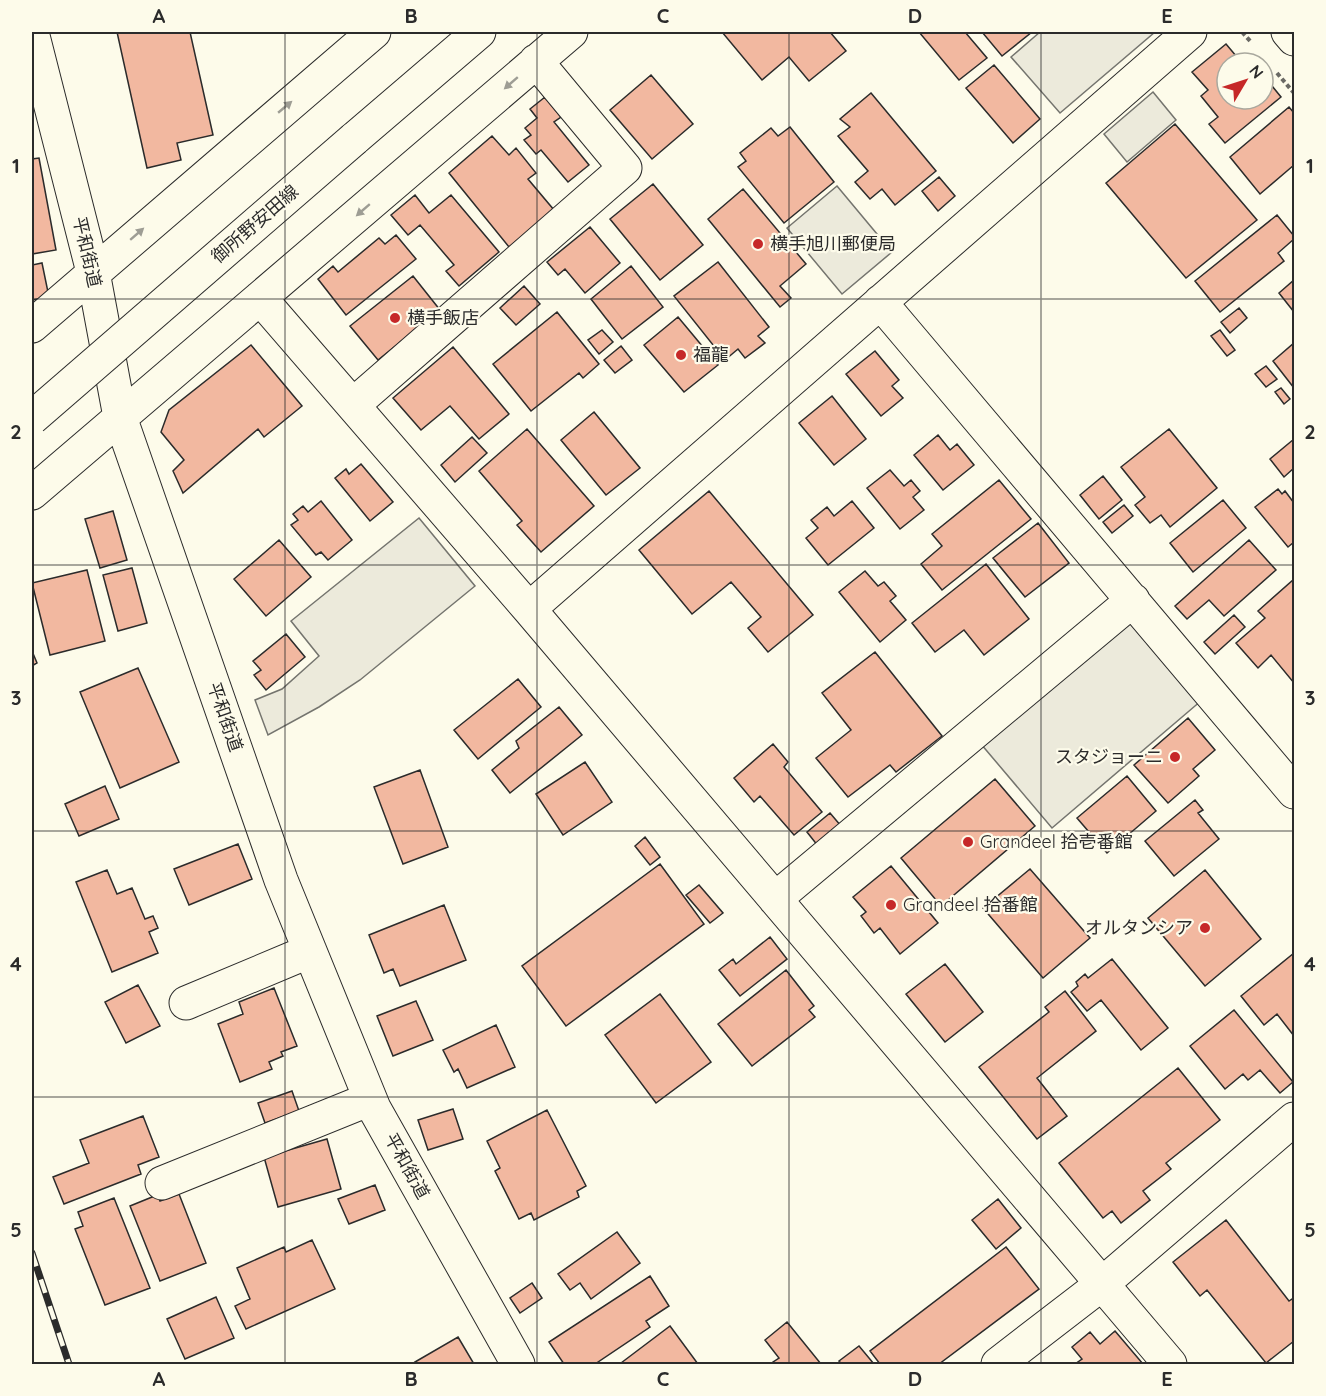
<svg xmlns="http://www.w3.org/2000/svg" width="1326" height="1396" font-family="Quicksand,'Noto Sans JP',sans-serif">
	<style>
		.parking { fill: #eceadb; stroke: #74746e; stroke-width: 1.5 }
		.building { fill: #f2b8a0; stroke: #2b2b2b; stroke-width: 1.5 }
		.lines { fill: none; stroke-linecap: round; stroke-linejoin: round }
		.minor-casing { stroke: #2b2b2b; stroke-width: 35 }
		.major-casing { stroke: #2b2b2b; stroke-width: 35 }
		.path { stroke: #6a6964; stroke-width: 4; stroke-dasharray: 4.5 3; stroke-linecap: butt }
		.minor { stroke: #fdfbea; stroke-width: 33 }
		.major { stroke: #fdfbea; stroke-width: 33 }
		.rail-casing { stroke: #2b2b2b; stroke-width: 7 }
		.rail { stroke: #fdfbea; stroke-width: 4.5; stroke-dasharray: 14; stroke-linecap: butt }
		.major-bridge-casing { stroke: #2b2b2b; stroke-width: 35; stroke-linecap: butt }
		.major-bridge { stroke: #fdfbea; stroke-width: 33 }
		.oneway { fill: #9e9d94 }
		.grid { fill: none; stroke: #2b2b2b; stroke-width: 1.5; stroke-opacity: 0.55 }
		.poi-dot { fill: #c62828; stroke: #fdfbea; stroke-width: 2 }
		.labels { text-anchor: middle; stroke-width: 4.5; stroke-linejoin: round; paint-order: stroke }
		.street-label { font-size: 18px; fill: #2b2b2b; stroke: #fdfbea }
		.poi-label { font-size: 18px; fill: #2b2b2b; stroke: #fdfbea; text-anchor: start }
		.neatline { fill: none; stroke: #2b2b2b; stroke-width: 2 }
		.grid-label { font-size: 20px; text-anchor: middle; font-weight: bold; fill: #2b2b2b }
	</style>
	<rect width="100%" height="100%" fill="#fdfbea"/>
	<!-- parking -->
	<path class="parking" d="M1040 32H1155L1060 113 1011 57Z
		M1153 92 1176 120 1127 162 1104 134Z
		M837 186 892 252 842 294 787 228Z
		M419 518 475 586 360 680 319 707 268 735 255 700 282 689 319 656 291 621Z
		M1124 622 1138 625 1202 700 1052 828 981 744Z"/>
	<!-- building -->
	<path class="building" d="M117 32H190L213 135 177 143 181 160 147 168Z
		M722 32H830L846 51 809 81 789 57 762 80Z
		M919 32H965L987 58 959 80Z
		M982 32H1032L1002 56Z
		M1226 44 1242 63H1227V99H1263V75L1281 97 1225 143 1209 124 1218 117 1201 96 1208 90 1192 72Z
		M994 65 1040 119 1013 143 966 88Z
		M651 75 693 124 652 159 610 110Z
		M871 93 936 171 895 205 882 189 870 199 855 182 868 171 838 136 850 127 840 119Z
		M545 97 561 117 554 122 589 165 568 182 541 150 536 154 524 140 531 135 525 128 537 118 530 109Z
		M1289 107 1294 113V165L1260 194 1230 157Z
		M1175 124 1257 220 1186 278 1106 183Z
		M790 127 834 182 784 223 738 167 746 161 740 153 771 128 778 136Z
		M492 136 509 155 516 148 536 173 528 179 554 210 509 247 449 173Z
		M39 158 56 250 32 254V159Z
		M939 177 955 196 938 211 922 191Z
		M653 184 703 245 660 280 610 219Z
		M743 189 806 264 780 286 791 298 780 307 708 219Z
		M415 195 429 213 451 195 499 252 459 286 446 271 454 265 420 225 408 235 391 215Z
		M1277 215 1294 236V239L1278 253 1284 261 1220 312 1195 281Z
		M590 227 620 263 585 293 565 269 558 275 547 262Z
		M396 235 416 259 346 315 318 279 333 266 338 272 379 238 385 244Z
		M718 262 769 327 758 336 765 343 745 358 738 349 725 360 674 296Z
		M42 263 49 297 32 300V265Z
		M631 266 663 307 622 339 591 299Z
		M413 276 440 310 378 360 350 326Z
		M1294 280V312L1279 293Z
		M524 286 540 304 516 325 500 308Z
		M1239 308 1247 318 1230 333 1221 322Z
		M557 312 599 364 583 378 579 373 531 411 493 364Z
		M678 317 718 365 684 392 644 345Z
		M602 330 613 342 599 354 588 340Z
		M1220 330 1235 350 1227 356 1211 336Z
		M1294 343V388L1273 361Z
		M251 345 302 406 264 437 258 429 183 493 173 471 184 460 161 432 169 410Z
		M621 346 632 360 615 373 604 360Z
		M453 347 509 414 479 439 450 406 421 430 393 398Z
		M875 351 899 380 892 386 903 398 881 416 846 374Z
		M1266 366 1277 379 1266 387 1255 374Z
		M1281 388 1290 399 1284 404 1275 392Z
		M832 396 866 439 834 465 799 423Z
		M594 412 640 468 606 495 561 440Z
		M527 429 594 506 541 552 517 525 522 521 479 471Z
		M1169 429 1217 488 1170 527 1161 515 1150 523 1135 505 1145 497 1121 467Z
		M938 435 950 450 957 444 974 465 943 490 914 455Z
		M472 437 487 453 455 482 441 465Z
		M1294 439V468L1284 477 1270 459Z
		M361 464 393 502 370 521 335 478 346 469 349 474Z
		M890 470 904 486 911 480 920 491 913 497 924 510 900 529 867 488Z
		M1103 476 1122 500 1099 519 1080 495Z
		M999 480 1031 519 942 590 921 564 942 546 932 534Z
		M1278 489 1282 494 1285 491 1294 503V542L1288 547 1255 507Z
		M709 491 813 615 768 652 748 628 761 617 731 582 692 614 639 550Z
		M1223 500 1246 528 1193 572 1170 543Z
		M321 501 352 540 328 560 321 552 316 555 291 525 298 520 293 514 303 506 308 512Z
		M852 501 874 528 828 565 806 538 818 528 811 520 827 507 834 516Z
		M1124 505 1133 516 1112 533 1103 522Z
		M113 511 127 560 100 568 85 519Z
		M1038 523 1069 563 1025 597 993 558Z
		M279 540 311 577 266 616 234 579Z
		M1249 540 1276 570 1224 616 1209 600 1187 619 1175 606Z
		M986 564 1029 619 984 655 964 630 935 652 912 623Z
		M132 568 147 623 118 631 103 575Z
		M87 570 105 641 50 655 32 583Z
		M865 571 878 586 884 582 896 596 890 601 906 620 880 642 839 592Z
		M1293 580 1294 582V683L1271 655 1258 668 1236 643 1265 618 1258 611Z
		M1234 615 1245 627 1215 654 1204 642Z
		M286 634 305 657 266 690 254 675 261 670 253 661Z
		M32 651 37 663 32 666Z
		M875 652 942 736 896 772 890 765 848 797 816 758 851 730 822 693Z
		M138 668 179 762 120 788 80 692Z
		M518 679 541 707 478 759 454 730Z
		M559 707 582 735 510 793 492 770 519 748 516 741Z
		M1188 718 1215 750 1193 769 1199 776 1168 803 1134 765Z
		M773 744 788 762 784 767 822 812 794 835 760 796 754 802 734 778Z
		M585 762 612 802 563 835 536 794Z
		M420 770 448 847 403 864 374 787Z
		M1127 776 1156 811 1107 853 1077 818Z
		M995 779 1035 826 941 906 901 858Z
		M105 786 119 819 79 836 65 804Z
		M1195 800 1203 810 1198 813 1219 839 1174 876 1145 841Z
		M830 813 841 826 818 846 807 832Z
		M645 837 660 857 650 865 635 846Z
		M238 844 252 879 189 905 174 869Z
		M660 864 704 924 566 1026 522 966Z
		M891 866 938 923 900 954 880 928 874 933 861 916 866 912 853 897Z
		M1030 869 1090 938 1043 978 983 908Z
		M107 870 117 894 132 888 145 919 153 916 158 928 149 932 158 953 112 972 76 882Z
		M1205 870 1261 939 1205 986 1148 918Z
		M699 885 723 913 710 923 686 895Z
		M444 905 466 960 400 986 393 969 384 973 369 935Z
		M770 937 787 959 740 996 719 970 733 959 736 964Z
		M1294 953V1036L1277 1014 1264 1025 1241 996Z
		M1112 959 1168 1028 1141 1050 1101 1000 1087 1011 1071 992 1078 986 1076 982 1085 974 1088 978Z
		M945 964 983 1012 945 1042 906 994Z
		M786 970 814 1006 809 1010 815 1017 752 1066 718 1024Z
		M138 985 160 1026 126 1043 105 1002Z
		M274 988 297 1046 281 1052 283 1056 269 1062 272 1069 240 1082 218 1024 243 1014 239 1002Z
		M1065 991 1096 1031 1037 1078 1067 1116 1037 1139 979 1067 1049 1012 1045 1007Z
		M660 994 711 1062 656 1103 605 1035Z
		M416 1001 433 1040 393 1056 377 1016Z
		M1234 1010 1293 1082 1280 1093 1260 1070 1248 1080 1243 1074 1225 1089 1190 1046Z
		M496 1025 515 1067 467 1088 458 1069 454 1072 443 1050Z
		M1178 1068 1220 1120 1166 1163 1171 1169 1143 1191 1150 1200 1121 1223 1112 1211 1103 1218 1059 1163Z
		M292 1091 299 1111 265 1123 258 1103Z
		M453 1109 463 1139 428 1150 418 1120Z
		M547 1110 586 1186 577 1191 579 1197 534 1220 531 1213 519 1219 495 1171 500 1168 487 1141Z
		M143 1116 159 1157 138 1165 141 1174 64 1204 53 1177 89 1163 80 1140Z
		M327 1139 341 1189 278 1207 264 1157Z
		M375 1185 385 1210 349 1224 338 1199Z
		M179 1194 206 1263 160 1281 130 1206 157 1195 160 1201Z
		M114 1198 150 1288 105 1305 75 1229 83 1226 78 1212Z
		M998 1199 1021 1228 996 1249 972 1220Z
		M1226 1220 1289 1301 1292 1299 1294 1302V1341L1266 1363 1207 1290 1200 1296 1173 1262Z
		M617 1232 640 1263 591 1299 580 1283 570 1290 558 1274Z
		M312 1240 335 1289 246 1329 235 1306 250 1299 237 1268 284 1247 286 1252Z
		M1006 1247 1039 1289 939 1364H880L870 1351Z
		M650 1276 669 1306 646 1321 650 1327 595 1364H564L549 1342Z
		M532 1283 542 1298 520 1313 510 1298Z
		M216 1297 234 1338 185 1359 167 1319Z
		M787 1322 821 1364H770L779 1358 765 1340Z
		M670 1326 698 1364H622L621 1363Z
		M1115 1331 1143 1364H1075L1082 1359 1072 1347 1090 1332 1100 1344Z
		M458 1337 474 1364H417L415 1362Z
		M859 1346 874 1364H842L839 1361Z"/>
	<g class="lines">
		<!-- minor casing -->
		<g class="minor-casing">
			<path id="minor" d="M32 32 93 272 120 417 281 880 374 1108 518 1364
				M1288 32 1294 39
				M260 298 529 609 1170 1364
				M880 302 1294 792
				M32 326 374 32
				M353 405 625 168 536 61
				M32 493 571 32
				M529 609 1190 32
				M775 899 1133 600
				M186 1003 310 951
				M162 1183 370 1099
				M998 1364 1102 1284 1294 1119"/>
		</g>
		<!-- major casing -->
		<g class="major-casing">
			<path id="major" d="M354 139 479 32"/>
		</g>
		<!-- path -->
		<path class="path" d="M1242 32 1251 42
			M1277 73 1294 93"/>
		<!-- minor -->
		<use href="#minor" class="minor"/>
		<!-- major -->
		<use href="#major" class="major"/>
		<!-- rail casing -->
		<g class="rail-casing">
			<path id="rail" d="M32 1253 69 1364"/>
		</g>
		<!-- rail -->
		<use href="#rail" class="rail"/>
		<!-- major-bridge casing -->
		<g class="major-bridge-casing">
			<path id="major-bridge" d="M32 418 354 139"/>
		</g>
		<!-- major-bridge -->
		<use href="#major-bridge" class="major-bridge"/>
	</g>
	<!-- one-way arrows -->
	<defs><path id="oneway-solid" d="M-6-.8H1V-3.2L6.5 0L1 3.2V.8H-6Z" transform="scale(1.5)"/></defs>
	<g class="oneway">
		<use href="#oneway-solid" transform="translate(511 83) rotate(139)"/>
		<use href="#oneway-solid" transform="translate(285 107) rotate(-40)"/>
		<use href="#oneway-solid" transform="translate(363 210) rotate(139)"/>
		<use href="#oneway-solid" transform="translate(137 234) rotate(-41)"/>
	</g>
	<!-- grid -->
	<path class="grid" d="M285 32V1364M537 32V1364M789 32V1364M1041 32V1364M32 299H1294M32 565H1294M32 831H1294M32 1097H1294"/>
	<!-- markers -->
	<g class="poi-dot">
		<circle cx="758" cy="244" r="6"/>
		<circle cx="395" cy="318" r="6"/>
		<circle cx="681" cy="355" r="6"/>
		<circle cx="1175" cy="757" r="6"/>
		<circle cx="968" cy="842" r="6"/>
		<circle cx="891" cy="905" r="6"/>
		<circle cx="1205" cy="928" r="6"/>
	</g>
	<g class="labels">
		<!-- street labels -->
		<g class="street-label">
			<text transform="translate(255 224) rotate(-41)" y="6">御所野安田線</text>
			<text transform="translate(87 252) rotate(77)" y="6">平和街道</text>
			<text transform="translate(225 717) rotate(71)" y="6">平和街道</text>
			<text transform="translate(407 1166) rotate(61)" y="6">平和街道</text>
		</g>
		<!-- poi labels -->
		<g class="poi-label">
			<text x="770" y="250">横手旭川郵便局</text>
			<text x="407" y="324">横手飯店</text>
			<text x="693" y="361">福龍</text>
			<text x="1163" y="763" text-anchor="end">スタジョーニ</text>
			<text x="980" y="848">Grandeel 拾壱番館</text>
			<text x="903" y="911">Grandeel 拾番館</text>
			<text x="1193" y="934" text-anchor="end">オルタンシア</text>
		</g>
	</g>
	<!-- border -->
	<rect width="1326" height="1396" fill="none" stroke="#fdfbea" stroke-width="66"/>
	<!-- north arrow -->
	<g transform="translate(1245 81) rotate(51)"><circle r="28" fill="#fdfbea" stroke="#a9a89e" stroke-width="1.5"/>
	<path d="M0-4.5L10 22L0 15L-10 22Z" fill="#c62828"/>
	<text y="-9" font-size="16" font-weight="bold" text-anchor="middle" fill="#2b2b2b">N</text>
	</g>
	<rect x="33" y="33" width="1260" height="1330" class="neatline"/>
	<g class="grid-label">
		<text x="159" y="23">A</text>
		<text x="411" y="23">B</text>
		<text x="663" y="23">C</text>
		<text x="915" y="23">D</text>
		<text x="1167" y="23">E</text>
		<text x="16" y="173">1</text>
		<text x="1310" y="173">1</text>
		<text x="16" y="439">2</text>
		<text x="1310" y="439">2</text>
		<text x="16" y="705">3</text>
		<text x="1310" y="705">3</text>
		<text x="16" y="971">4</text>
		<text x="1310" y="971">4</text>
		<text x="16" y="1237">5</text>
		<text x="1310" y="1237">5</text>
		<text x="159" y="1386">A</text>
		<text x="411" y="1386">B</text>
		<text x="663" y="1386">C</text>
		<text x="915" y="1386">D</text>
		<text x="1167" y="1386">E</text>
	</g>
</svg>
